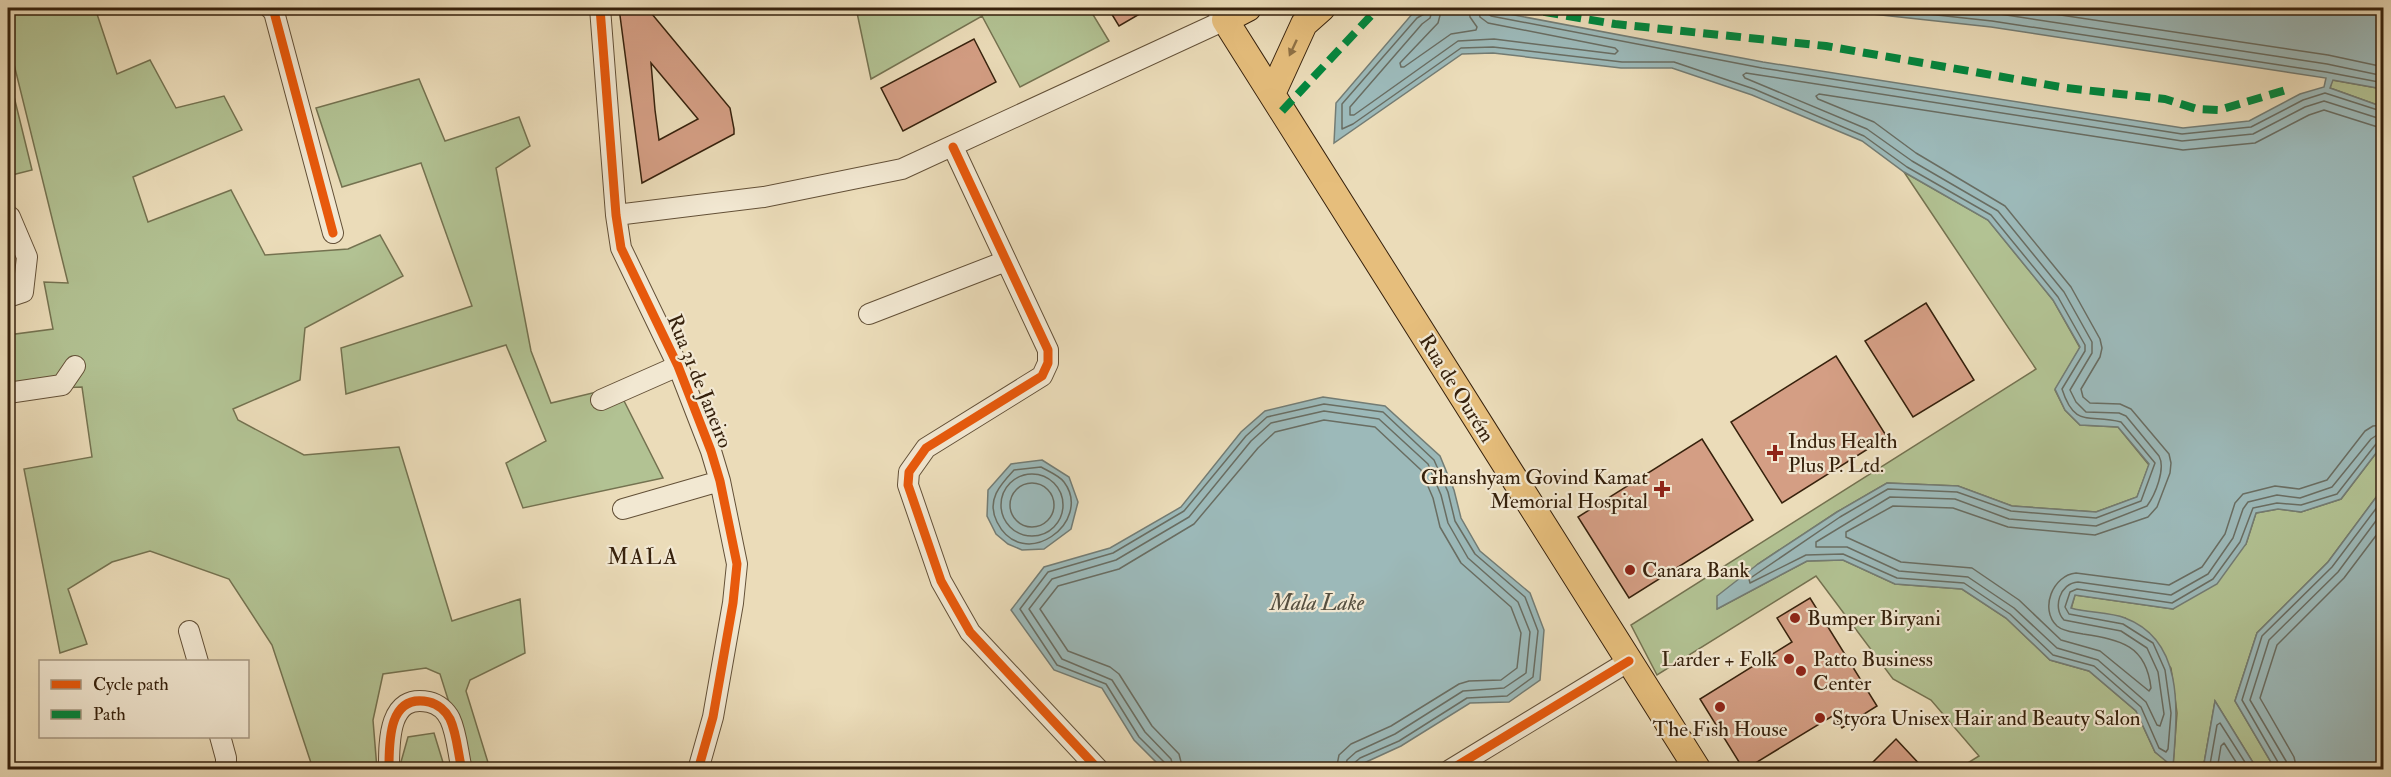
<svg xmlns="http://www.w3.org/2000/svg" width="2391" height="777" font-family="'IM FELL Double Pica',serif">
	<style>
		.green { fill: #b2c293; stroke: #747250; stroke-width: 1.5 }
		.water { fill: #9cb9b9; stroke: #737c74; stroke-width: 1.5 }
		.lines { fill: none; stroke-linecap: round; stroke-linejoin: round }
		.shore { stroke: #696d62; stroke-width: 1.5 }
		.building { fill: #d49e84; stroke: #36210c; stroke-width: 1.5; fill-rule: evenodd }
		.minor-casing { stroke: #635037; stroke-width: 22 }
		.major-casing { stroke: #36210c; stroke-width: 28 }
		.minor { stroke: #f2e8d2; stroke-width: 20 }
		.major { stroke: #e6be7c; stroke-width: 26 }
		.quiet { stroke: #00873e; stroke-width: 8; stroke-dasharray: 15 8; stroke-linecap: butt }
		.cycleway-casing { stroke: #f2e8d2; stroke-width: 13 }
		.cycleway { stroke: #e8590c; stroke-width: 9 }
		.oneway { fill: #8e7044 }
		.poi-dot { fill: #8f2418; stroke: #f2e8d2; stroke-width: 2 }
		.labels { text-anchor: middle; stroke-width: 4.5; stroke-linejoin: round; paint-order: stroke }
		.street-label { font-size: 21px; fill: #36210c; stroke: #f2e8d2 }
		.poi-label { font-size: 21px; fill: #36210c; stroke: #f2e8d2; text-anchor: start }
		.neighbourhood-label { font-size: 22px; letter-spacing: 1.5px; fill: #36210c; stroke: #f2e8d2 }
		.water-label { font-size: 22px; font-style: italic; fill: #554f40; stroke: #f2e8d2 }
	</style>
	<rect width="100%" height="100%" fill="#ebdcb9"/>
	<filter id="stains"><feTurbulence type="fractalNoise" baseFrequency=".00333" numOctaves="4"/><feColorMatrix values="0 0 0 0 .2 0 0 0 0 .09 0 0 0 0 .02 0 0 0 .5 -.17"/></filter>
	<radialGradient id="worn" r=".72"><stop offset=".6" stop-color="#630" stop-opacity="0"/><stop offset="1" stop-color="#630" stop-opacity=".3"/></radialGradient>
	<!-- green -->
	<path class="green" d="M8 8H95L117 74 150 60 176 108 224 96 242 130 133 177 148 222 231 190 265 255 348 249 380 235 403 276 305 328 300 380 233 409 238 420 304 455 399 447 452 621 520 599 525 653 470 680 466 691 490 769H470L440 674 426 668 383 674 373 720 377 769H313L272 645 229 579 150 551 112 562 68 589 87 644 60 653 24 469 92 457 82 387 8 390V335L53 329 44 282 68 283 8 40Z
		M856 8H1089L1109 41 1020 87 982 16 871 79Z
		M8 72 32 170 8 176Z
		M419 79 445 141 519 117 530 146 496 168 531 351 551 403 617 387 663 478 523 508 506 463 546 441 506 345 346 394 341 348 472 306 421 163 342 187 316 108Z
		M2332 80 2383 89V107L2330 88Z
		M1904 172 1988 220 2053 300 2080 348 2055 390 2065 410 2080 425 2118 427 2149 465 2137 497 2096 512 2012 506 1958 486 1887 483 1837 512 1758 564 1717 609 1807 561 1843 560 1895 584 1962 589 2006 618 2050 660 2089 671 2136 711 2155 752 2173 766 2177 713 2171 668 2125 618 2071 609 2075 595 2173 609 2246 544 2256 513 2278 509 2301 512 2341 499 2383 444V488L2328 562 2257 633 2235 701 2275 769H2257L2215 701 2203 769H1958L1979 756 1931 700 1893 679 1816 576 1657 675 1631 625 2036 369Z
		M434 733 445 769H399L408 737Z"/>
	<!-- water -->
	<path class="water" d="M1424 8H1477L1763 62 2183 128 2249 121 2300 94 2324 87 2326 78 1991 27 1817 8H2383V89L2333 80 2330 88 2383 107V444L2341 499 2301 512 2278 509 2256 513 2246 544 2217 584 2173 609 2075 595 2071 608C2088 613 2109 612 2125 618 2186 641 2177 714 2173 767L2155 752 2136 711 2089 671 2050 660 2006 618 1962 589 1895 584 1843 560 1807 561 1717 609V596L1758 564 1837 512 1887 483 1958 486 2012 506 2096 512 2137 497 2149 464 2118 427 2080 425 2065 410 2055 389 2080 347 2053 300 1988 220 1904 172 1862 141 1752 95 1672 68H1621L1493 53 1462 54 1334 143 1336 103 1413 13Z
		M1323 397 1385 406 1440 456 1454 490 1461 518 1480 551 1530 593 1544 630 1540 680 1509 702 1470 703 1401 746 1364 763 1355 769H1163L1134 740 1102 688 1054 670 1011 610 1044 567 1110 548 1181 507 1241 432 1265 411Z
		M1042 460 1069 477 1078 502 1071 529 1044 549 1022 550 1008 544 996 534 987 516 988 490 1011 464Z
		M2383 488V769H2275L2235 701 2257 633 2328 562Z
		M2215 701 2257 769H2203Z"/>
	<g class="lines">
		<!-- shore -->
		<path class="shore" d="M1425 8 1424 14 1417 18 1342 104V129L1353 124 1461 48 1493 47 1622 62H1674L1754 89 1864 136 1907 167 1991 215 2058 297 2085 345V351L2062 389C2075 430 2091 413 2121 422L2155 463 2141 501 2096 518 2011 511 1957 492 1888 489 1840 517 1749 579 1750 583 1806 555 1843 554 1897 578 1964 583 2010 614 2053 655 2094 666 2141 707 2159 748 2166 752 2168 749 2171 713 2165 670 2153 643 2123 624 2069 614 2065 607 2070 592 2077 589 2172 603 2213 579 2240 542 2253 508 2277 503 2301 505 2337 494 2376 444 2384 441
			M1433 8 1430 18 1422 24 1350 107V115H1354L1458 41 1494 39 1615 54 1618 51 1615 48 1488 23 1480 17 1478 8
			M1442 8 1438 23 1400 63 1401 67H1404L1451 34 1476 30 1477 27 1470 17 1469 8
			M1486 8 1487 13 1491 16 1762 68 2182 134 2251 127 2303 100 2325 93 2384 112
			M1872 8 1992 21 2326 72 2384 83
			M1941 8 1993 13 2327 64 2384 76
			M2014 8 2328 55 2384 67
			M2384 120 2324 101 2305 107 2253 134 2182 141 1746 73 1743 75 1745 78 1867 129 1912 161 1998 211 2064 292 2092 342V353L2070 390 2076 402 2086 412 2119 413 2126 416 2159 456C2166 469 2155 495 2147 506L2096 526 2009 519 1955 499 1890 497 1816 542V547H1847L1899 571 1968 577 2014 608 2057 648 2098 660 2146 702 2157 725 2160 726 2164 714 2158 672 2147 648 2121 631 2064 620C2052 608 2060 583 2078 582L2171 595 2208 574 2233 538 2243 509 2248 502 2277 495 2300 498 2332 487 2371 439 2377 435 2384 434
			M2384 129 2324 110 2309 115 2255 143 2183 150 1819 94 1816 96 1818 99 1874 122 1916 153 2005 206 2071 287 2100 339 2102 348 2100 357 2081 389 2083 397 2090 403 2120 404 2131 409 2169 454 2171 463 2170 473 2157 507 2148 517 2095 535 2008 527 1953 508 1893 506 1846 532V537L1901 562 1972 568 2019 600 2061 640 2100 651 2149 691 2151 688C2146 645 2121 640 2083 634 2074 632 2064 632 2057 626 2039 609 2053 575 2076 573L2169 585 2202 567 2225 534 2235 503 2243 494 2275 486 2299 489 2327 480 2365 431 2373 426 2384 425
			M1041 467C1048 471 1060 476 1064 482 1094 522 1023 574 997 522 986 500 1000 485 1014 470Z
			M1001 505a31 31 0 1 1 62 0a31 31 0 1 1-62 0Z
			M1010 505a22 22 0 1 1 44 0a22 22 0 1 1-44 0Z
			M1166 770 1165 763 1139 737 1106 684 1057 665 1020 609 1048 572 1113 553 1184 511 1246 436 1267 417 1324 404 1383 412 1434 460 1448 492 1455 521 1475 554 1525 597 1538 631 1533 677 1507 696 1467 698 1399 741 1360 758 1353 764 1352 770
			M1174 770 1171 759 1145 732 1112 680 1062 659 1029 609 1052 579 1116 560 1189 517 1251 441 1271 423 1324 411 1379 419 1428 464 1441 495 1448 523 1468 558 1518 602 1530 632 1526 673 1504 688 1463 691 1395 734 1356 752 1347 760 1345 770
			M1183 770 1179 754 1152 726 1119 674 1110 667 1068 651 1040 609 1058 586 1119 569 1194 524 1258 448 1275 432 1324 420 1375 427 1421 470 1433 498 1440 527 1461 563 1511 607 1521 633 1517 668 1501 680 1469 681 1459 684 1391 726 1351 744 1339 755 1336 770
			M2209 770 2217 725 2220 723 2250 770
			M2217 770 2221 746 2224 743 2241 770
			M2280 770 2279 764 2242 700 2262 636 2332 567 2384 498
			M2288 770 2286 761 2250 700 2269 640 2338 572 2384 510
			M2297 770 2294 757 2260 698 2277 645 2344 578 2384 525"/>
	</g>
	<!-- building -->
	<path class="building" d="M619 8H647L730 108 734 129V134L642 183ZM651 63 698 119 659 140 655 110Z
		M1108 8H1150L1119 26Z
		M974 39 996 82 903 131 881 88Z
		M1926 303 1974 380 1913 417 1865 341Z
		M1836 356 1887 437 1782 503 1731 422Z
		M1702 439 1753 520 1629 598 1578 517Z
		M1810 598 1877 706 1842 728 1834 715 1744 770 1700 699 1792 642 1777 618Z
		M1896 739 1925 770H1865Z"/>
	<g class="lines">
		<!-- minor casing -->
		<g class="minor-casing">
			<path id="minor" d="M270 8 274 12 333 233
				M600 8 616 215 621 248 678 366 711 451 720 481 737 564 733 603 713 717 698 770
				M953 147 1048 350V363L1042 376 926 448 909 472 908 485 941 581 970 632 1099 770
				M616 215 764 197 902 169 1225 20 1216 8
				M8 217H10L27 257 23 292 8 297
				M869 314 1006 261
				M8 393 62 385 75 366
				M601 400 678 366
				M623 509 720 481
				M189 631 198 662
				M220 736 226 758V770
				M389 770C389 742 388 693 429 702 438 704 446 711 450 719 457 734 458 754 462 770
				M1450 770 1629 661"/>
		</g>
		<!-- major casing -->
		<g class="major-casing">
			<path id="major" d="M1248 8 1225 20 1698 770
				M1272 94 1304 24 1322 8"/>
		</g>
		<!-- minor -->
		<use href="#minor" class="minor"/>
		<!-- major -->
		<use href="#major" class="major"/>
		<!-- quiet -->
		<path class="quiet" d="M1521 8 1615 24 1826 46 2066 88 2165 99 2197 109 2219 110 2286 90
			M1282 111 1378 8"/>
		<!-- cycleway casing -->
		<g class="cycleway-casing">
			<path id="cycleway" d="M270 8 274 12 333 233
				M600 8 616 215 621 248 678 366 711 451 720 481 737 564 733 603 713 717 698 770
				M953 147 1048 350V363L1042 376 926 448 909 472 908 485 941 581 970 632 1099 770
				M389 770C389 742 388 693 429 702 438 704 446 711 450 719 457 734 458 754 462 770
				M1450 770 1629 661"/>
		</g>
		<!-- cycleway -->
		<use href="#cycleway" class="cycleway"/>
	</g>
	<!-- one-way arrows -->
	<defs><path id="oneway-solid" d="M-6-.8H1V-3.2L6.5 0L1 3.2V.8H-6Z" transform="scale(1.5)"/></defs>
	<use class="oneway" href="#oneway-solid" transform="translate(1293 48) rotate(115)"/>
	<!-- markers -->
	<g class="poi-dot">
		<path d="M1772 444h6v6h6v6h-6v6h-6v-6h-6v-6h6z"/>
		<path d="M1659 480h6v6h6v6h-6v6h-6v-6h-6v-6h6z"/>
		<circle cx="1630" cy="570" r="6"/>
		<circle cx="1795" cy="618" r="6"/>
		<circle cx="1789" cy="659" r="6"/>
		<circle cx="1801" cy="671" r="6"/>
		<circle cx="1720" cy="707" r="6"/>
		<circle cx="1820" cy="718" r="6"/>
	</g>
	<g class="labels">
		<!-- street labels -->
		<g class="street-label">
			<text transform="translate(700 381) rotate(68)" y="7">Rua 31 de Janeiro</text>
			<text transform="translate(1457 388) rotate(58)" y="7">Rua de Ourém</text>
		</g>
		<!-- poi labels -->
		<g class="poi-label">
			<text x="1788" y="448">Indus Health<tspan x="1788" dy="24">Plus P. Ltd.</tspan></text>
			<text x="1648" y="484" text-anchor="end">Ghanshyam Govind Kamat<tspan x="1648" dy="24">Memorial Hospital</tspan></text>
			<text x="1642" y="577">Canara Bank</text>
			<text x="1807" y="625">Bumper Biryani</text>
			<text x="1777" y="666" text-anchor="end">Larder + Folk</text>
			<text x="1813" y="666">Patto Business<tspan x="1813" dy="24">Center</tspan></text>
			<text x="1832" y="725">Styora Unisex Hair and Beauty Salon</text>
			<text x="1720" y="736" text-anchor="middle">The Fish House</text>
		</g>
		<!-- neighbourhood labels -->
		<g class="neighbourhood-label">
			<text x="643" y="564">MALA</text>
		</g>
		<!-- water labels -->
		<g class="water-label">
			<text x="1317" y="610">Mala Lake</text>
		</g>
	</g>
	<!-- margin -->
	<rect width="2391" height="777" fill="none" stroke="#ebdcb9" stroke-width="30"/>
	<rect x="9" y="9" width="2373" height="759" fill="none" stroke="#36210c" stroke-width="3"/>
	<rect x="15" y="15" width="2361" height="747" fill="none" stroke="#36210c" stroke-width="1.5"/>
	<!-- legend -->
	<rect x="39" y="660" width="210" height="78" fill="#f2e8d2" stroke="#a79883" stroke-width="1.5"/>
	<rect x="51" y="680" width="30" height="9" fill="#e8590c" stroke="#a79883" stroke-width="1.5"/>
	<text x="93" y="690" font-size="18" fill="#36210c">Cycle path</text>
	<rect x="51" y="710" width="30" height="9" fill="#00873e" stroke="#a79883" stroke-width="1.5"/>
	<text x="93" y="720" font-size="18" fill="#36210c">Path</text>
	<rect width="100%" height="100%" filter="url(#stains)"/>
	<rect width="100%" height="100%" fill="url(#worn)"/>
</svg>
